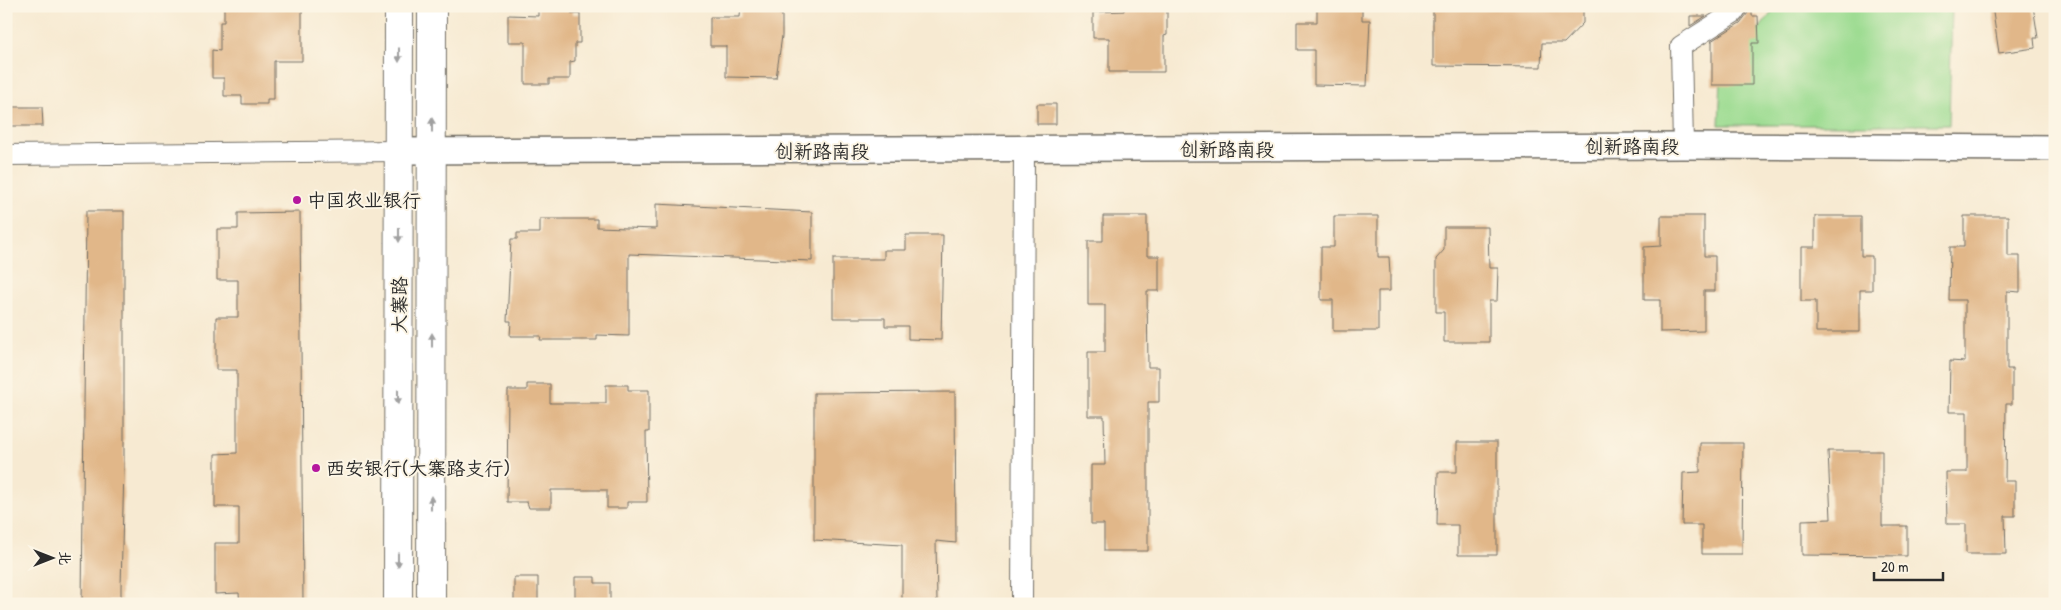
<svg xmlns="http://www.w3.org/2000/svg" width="2061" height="610" font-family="'Patrick Hand','LXGW WenKai TC',sans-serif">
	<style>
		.green { fill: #9ddc92; stroke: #64845e }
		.building { fill: #e1b789 }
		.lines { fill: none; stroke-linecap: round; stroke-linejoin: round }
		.minor-casing { stroke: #726e65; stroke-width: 22 }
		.tertiary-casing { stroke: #726e65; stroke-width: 28 }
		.secondary-casing { stroke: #726e65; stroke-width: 30 }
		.minor { stroke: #fff; stroke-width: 20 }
		.tertiary { stroke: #fff; stroke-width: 25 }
		.secondary { stroke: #fff; stroke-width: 28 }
		.oneway { fill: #a0a0a0 }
		.poi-dot { fill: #b5179e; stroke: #fcf5e5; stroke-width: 2 }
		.labels { text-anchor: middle; stroke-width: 4; stroke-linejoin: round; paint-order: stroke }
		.street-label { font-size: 19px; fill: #2b2b2b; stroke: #fcf5e5 }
		.poi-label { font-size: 19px; fill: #2b2b2b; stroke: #fcf5e5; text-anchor: start }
	</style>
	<rect width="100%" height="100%" fill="#fcf5e5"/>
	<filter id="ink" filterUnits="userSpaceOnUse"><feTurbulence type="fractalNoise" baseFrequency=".02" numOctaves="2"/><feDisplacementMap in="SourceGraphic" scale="10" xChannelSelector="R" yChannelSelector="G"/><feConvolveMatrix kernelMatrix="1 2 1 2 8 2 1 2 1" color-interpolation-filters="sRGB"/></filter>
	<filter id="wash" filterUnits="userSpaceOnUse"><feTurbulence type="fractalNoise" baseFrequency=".0096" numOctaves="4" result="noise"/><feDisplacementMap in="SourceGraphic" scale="20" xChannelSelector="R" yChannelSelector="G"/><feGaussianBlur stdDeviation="1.12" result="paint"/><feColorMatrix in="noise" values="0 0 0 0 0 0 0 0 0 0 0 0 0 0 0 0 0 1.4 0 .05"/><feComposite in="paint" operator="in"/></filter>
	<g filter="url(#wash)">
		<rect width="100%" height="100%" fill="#f7ead2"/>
		<!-- green -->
		<path class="green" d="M1777 6H1952L1949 125H1719L1722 54 1755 34Z"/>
		<g id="blocks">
			<!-- building -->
			<path class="building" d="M224 6H302V61H274V99H267V104H242V96H224V78H212V50L220 51V22H224Z
				M538 6H572V14H580V43H575V61L570 62V79H549V84H525V42H508V15L538 16Z
				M741 6H779V14H782V36L776 78 726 77V46H710V17H740Z
				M1124 6H1163L1167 8V35L1164 36V72H1109V38H1093V12L1124 11Z
				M1317 6H1362V20H1370L1367 86 1314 85V50H1297V22H1317Z
				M1433 6H1583V23L1564 43H1542L1541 67 1433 66Z
				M1750 6H1752V16H1758L1759 43H1752V85H1712V41H1711L1740 23 1748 13Z
				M1992 6H2033L2038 38H2034L2035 48 1999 53Z
				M1690 16H1706L1690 26Z
				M1037 104H1056V124H1037Z
				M6 107H42L43 126H6Z
				M656 204 812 212V261L629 254V336L597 335V340H540L541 336H510L511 321H507L511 239H517V233H540V219H597V227L656 229Z
				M86 211H124V467L121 587V600H109V604H82Z
				M300 212 303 604H240L239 593 215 594V543H239V507H215V454L237 453V370H216V317H238V280H217V229H238V213Z
				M1103 216H1147V256H1159V291H1147L1148 367H1159V402H1148V551H1104V524H1091V465H1105L1104 416H1088V352H1105V305H1088V241H1103Z
				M1334 216H1378V257H1389L1390 274V291H1378V331H1333V300H1321V247H1334Z
				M1661 216H1704V256H1715V291H1704V331L1660 332V300H1644V247L1661 246Z
				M1815 216H1861V256H1872V290H1860V332H1816V301H1801V247H1815Z
				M1964 216H2008V256H2020V292L2007 291V369H2012V404H2006L2005 481H2015V516H2005L2006 554H1966V524H1947L1946 472H1967V412H1949L1950 361 1965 362V300H1949L1950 247H1964Z
				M1444 227H1488L1489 268H1498L1497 301H1489V342H1444V312H1436V259L1444 250Z
				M906 235H943L941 340 908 339V326H885V318H833V259H884V250H906Z
				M527 384H550V403H606V385H628V390H649V432H646L647 502H627V508H607V490H551V508H529L527 502H507L508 390H527Z
				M955 392 956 543 936 541 937 604H902V545L814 540V393Z
				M1457 442H1497V555H1458V525H1437L1438 472H1457Z
				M1700 443H1743L1742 554H1702V525H1682L1683 473 1700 472Z
				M1828 451H1882V526H1907V556L1802 555V520L1831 519Z
				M514 577H538V604H514Z
				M575 577H595V583H610V604H575Z"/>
		</g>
	</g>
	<g filter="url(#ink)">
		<use href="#blocks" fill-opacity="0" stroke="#726e65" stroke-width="1"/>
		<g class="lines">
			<!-- minor casing -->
			<g class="minor-casing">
				<path id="minor" d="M1683 146 1681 46 1733 13 1738 6
					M6 155 399 151
					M1022 604 1024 150"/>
			</g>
			<!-- tertiary casing -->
			<g class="tertiary-casing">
				<path id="tertiary" d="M399 151 1683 146 2055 148"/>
			</g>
			<!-- secondary casing -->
			<g class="secondary-casing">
				<path id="secondary" d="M398 604 399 6
					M431 604 432 6"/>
			</g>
			<!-- minor -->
			<use href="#minor" class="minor"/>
			<!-- tertiary -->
			<use href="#tertiary" class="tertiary"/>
			<!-- secondary -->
			<use href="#secondary" class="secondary"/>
		</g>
		<!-- one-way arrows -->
		<defs><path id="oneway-solid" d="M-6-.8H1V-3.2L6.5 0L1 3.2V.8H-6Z" transform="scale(1.25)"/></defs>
		<g class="oneway">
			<use href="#oneway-solid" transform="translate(399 55) rotate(90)"/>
			<use href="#oneway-solid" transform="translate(432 125) rotate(-90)"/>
			<use href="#oneway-solid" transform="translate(399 235) rotate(90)"/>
			<use href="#oneway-solid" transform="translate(432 340) rotate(-90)"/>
			<use href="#oneway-solid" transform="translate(398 397) rotate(90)"/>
			<use href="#oneway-solid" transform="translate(431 503) rotate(-90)"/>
			<use href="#oneway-solid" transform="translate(398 560) rotate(90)"/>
		</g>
	</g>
	<!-- markers -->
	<g class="poi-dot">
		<circle cx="297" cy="200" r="5"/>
		<circle cx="316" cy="468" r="5"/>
	</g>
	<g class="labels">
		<!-- street labels -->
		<g class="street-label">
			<text x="1632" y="153">创新路南段</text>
			<text x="1227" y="156">创新路南段</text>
			<text x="822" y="158">创新路南段</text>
			<text transform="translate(399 305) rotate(-90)" y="7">大寨路</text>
		</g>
		<!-- poi labels -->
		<g class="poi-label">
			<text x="307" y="207">中国农业银行</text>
			<text x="326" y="475">西安银行(大寨路支行)</text>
		</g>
	</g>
	<!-- margin -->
	<rect width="2061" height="610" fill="none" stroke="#fcf5e5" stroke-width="25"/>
	<!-- north arrow -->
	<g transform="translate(52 558) rotate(90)" stroke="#fcf5e5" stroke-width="4" paint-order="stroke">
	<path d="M0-4L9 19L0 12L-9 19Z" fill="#2b2b2b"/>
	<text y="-8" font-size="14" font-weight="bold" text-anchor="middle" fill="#2b2b2b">北</text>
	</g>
	<!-- scale -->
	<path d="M1874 572v8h69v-8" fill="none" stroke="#2b2b2b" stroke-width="2.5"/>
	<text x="1881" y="572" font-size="15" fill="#2b2b2b" stroke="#fcf5e5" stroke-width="4" paint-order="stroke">20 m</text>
</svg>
